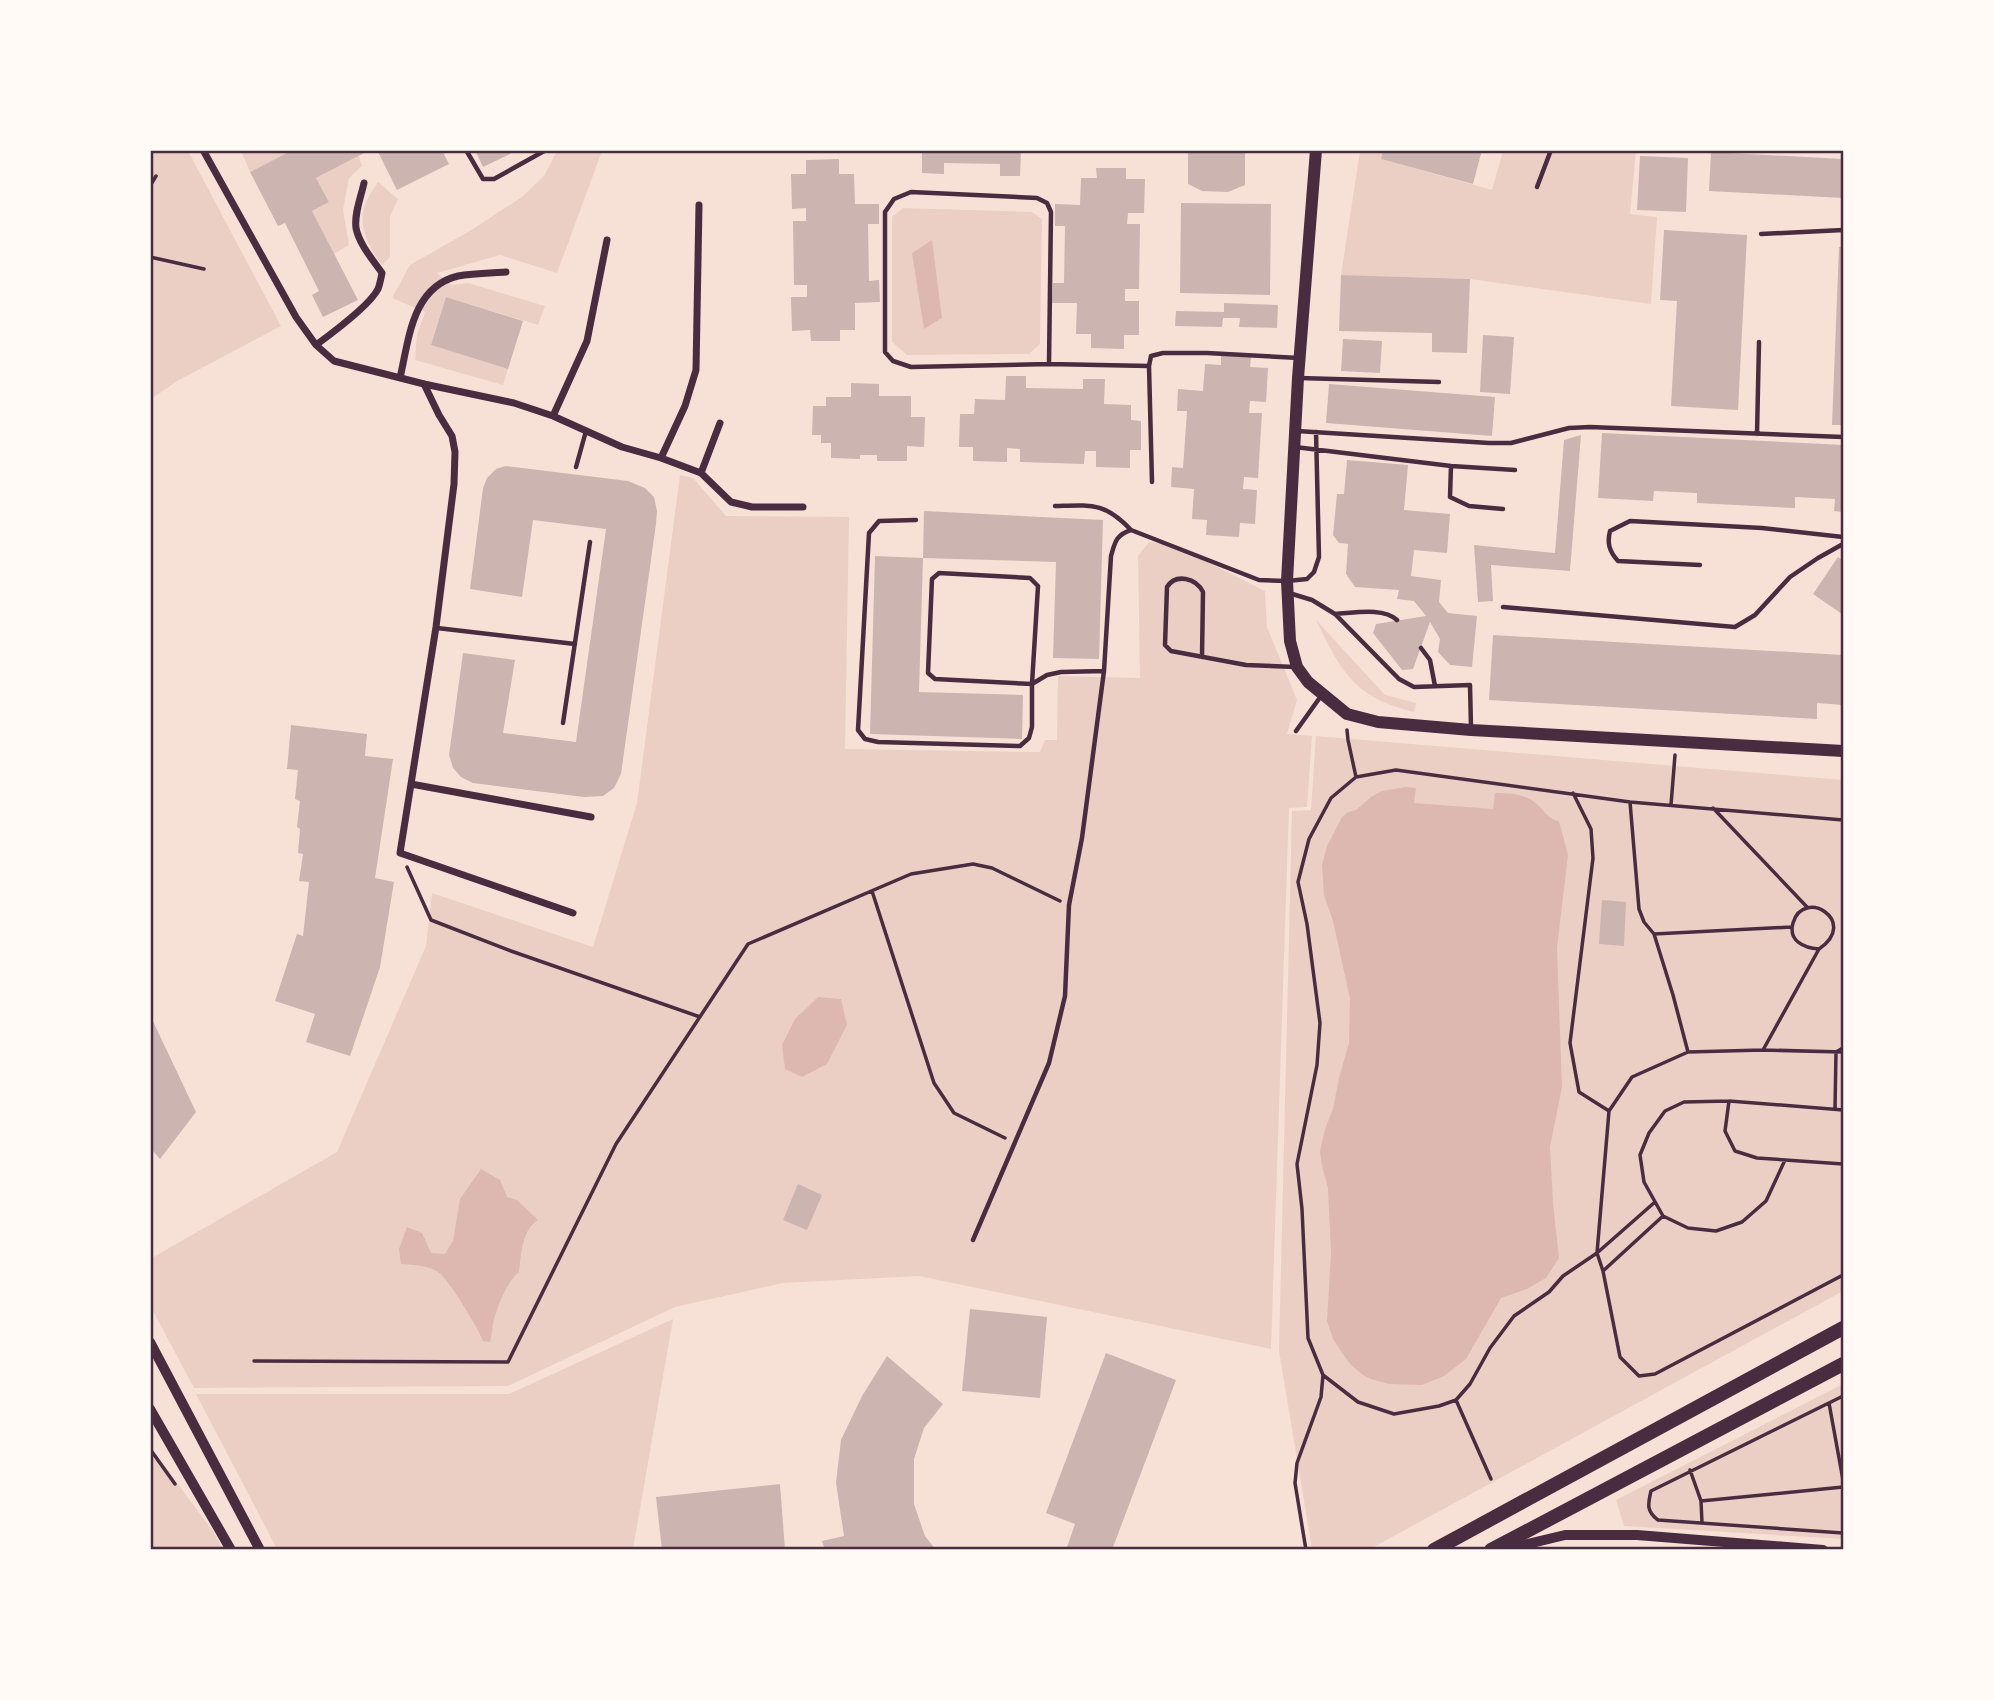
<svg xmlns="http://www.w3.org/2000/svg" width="1994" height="1700" font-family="'Titillium Web',sans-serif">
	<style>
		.green { fill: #ebcfc5 }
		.water { fill: #dcb8b0 }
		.building { fill: #ccb4b1 }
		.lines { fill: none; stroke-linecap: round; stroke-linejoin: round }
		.path { stroke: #4a2c40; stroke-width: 3.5 }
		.service { stroke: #4a2c40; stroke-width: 4.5 }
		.minor { stroke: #4a2c40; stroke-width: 7 }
		.tertiary { stroke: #4a2c40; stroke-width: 10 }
		.secondary { stroke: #4a2c40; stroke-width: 12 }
		.primary { stroke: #4a2c40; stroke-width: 14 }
		.neatline { fill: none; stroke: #4a2c40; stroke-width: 2.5 }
	</style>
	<rect width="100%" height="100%" fill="#f7e1d7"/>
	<!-- green -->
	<path class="green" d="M151 151H188L281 326 179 380 151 399Z
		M241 151H293L250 172Z
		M557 151H602L557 273 500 255 437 273 452 285 468 283 545 306 538 325 446 297 431 345 508 369 503 385 415 360 417 335 425 312 392 298 410 265 473 229 522 197 544 176Z
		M1360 151H1383L1381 159 1492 190 1503 151H1636L1630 214 1657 217 1651 304 1470 279 1341 275Z
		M359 156 362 166 349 178 343 210 349 245 334 254 312 211 329 202 316 178Z
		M378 182 398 199 390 217V257L382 265C369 248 356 224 366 202 369 195 374 188 378 182Z
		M903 208 1032 212 1042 219 1040 344 1029 354 907 355 892 342V217Z
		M680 475 693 478 726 516 849 517 845 749 1040 752 1045 740H1057L1058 676 1140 678 1138 556 1149 542 1176 546 1265 591 1267 627 1297 700 1287 734 1312 736 1307 807 1289 808 1271 1349 919 1276 783 1283 675 1307 508 1386 194 1388 151 1307 150 1259 337 1152 426 946 432 893 593 947 637 803Z
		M1316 620 1385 695 1416 703 1414 712C1354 697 1342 673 1316 620Z
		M1316 736 1843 780V1291L1370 1549H1312L1279 1351 1292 811 1311 810Z
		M673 1319 633 1549H277L196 1394H509Z
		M1843 1384V1539L1624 1526 1616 1500Z
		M150 1456 161 1461 214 1533 223 1549H151Z"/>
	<!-- water -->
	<path class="water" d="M932 240 942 318 924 329 912 253Z
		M1406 787 1416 788 1414 803 1493 809 1495 793C1507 793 1523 794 1533 801 1542 807 1548 820 1559 821L1568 855 1557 948 1562 1087 1550 1147 1553 1203 1559 1258 1546 1278 1527 1289 1501 1298 1466 1359 1444 1376 1422 1385 1389 1384 1371 1379 1363 1375 1351 1365 1342 1353 1333 1339 1327 1321 1331 1253 1328 1188 1322 1166 1320 1151 1325 1129 1333 1109 1339 1078 1349 1043 1350 999 1333 921 1324 895 1322 865 1327 846 1342 817 1348 812 1356 810 1371 797 1382 791Z
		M818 997 841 999 847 1025 827 1064 802 1077 785 1069 782 1045 795 1019Z
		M481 1169 500 1180 507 1197 517 1200 538 1220C522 1230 521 1254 519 1272 507 1281 496 1309 493 1324 492 1331 492 1335 490 1342L483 1341C478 1328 448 1278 438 1272 427 1265 414 1265 401 1264L399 1249 407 1227 422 1233 431 1253 445 1254 453 1241 460 1199Z"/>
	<!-- building -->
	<path class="building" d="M293 150H370L316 178 329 202 312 211 358 300 323 317 312 295 319 291 285 223 278 226 250 172Z
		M377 150H442L449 164 397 190Z
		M475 150H518L483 167Z
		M922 150H1021L1020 176H1000V164L944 163V174L922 173Z
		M1188 150H1245V185L1228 192 1202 191 1188 184Z
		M1383 150H1482L1473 184 1381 159Z
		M1711 152 1843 159V198L1709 191Z
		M1640 156 1688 158 1686 212 1637 210Z
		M839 159V174H854L855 204H879V224H868L869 281 879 280 880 302 855 303V330H840V341H811L810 330 792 331 791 297H807V285H794L793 221H806V208L792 209 791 174H806V160Z
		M1096 168H1126V179H1145L1144 213H1128L1127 224H1140L1139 289H1125V301H1139V335H1124V349L1091 348V334H1076L1077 303H1052L1053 283H1064L1065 226H1055V204L1080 205 1081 178H1097Z
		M1181 203 1271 204 1270 295 1180 293Z
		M1664 230 1747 235 1738 410 1671 406 1677 301 1660 300Z
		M1839 247H1843V425H1832Z
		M1341 275 1470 279 1467 353 1432 352V333L1339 331Z
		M446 297 523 321 508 369 431 345Z
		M1224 303 1278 305 1277 328 1239 327 1240 318H1223L1222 327 1175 326 1176 311 1224 312Z
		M1483 335 1514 337 1510 394 1480 392Z
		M1343 339 1382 341 1380 373 1341 371Z
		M1221 355 1251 357 1250 367 1268 368 1266 402 1250 401 1249 413H1262L1258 478 1244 477 1243 489 1257 490 1255 524 1240 523 1239 537 1206 535 1207 520 1192 519 1194 489 1171 487 1172 467 1183 468 1187 411H1177L1178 389 1203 391 1205 364 1221 365Z
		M1006 376H1026V388L1083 389V379H1105L1104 404 1131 405V420L1141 421V450H1130V468L1096 467V451H1085L1084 464 1020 462V449L1007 448V462L973 461V447H959L960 414H974L975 399 1005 400Z
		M851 383 879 384V396H911V417H925L924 447 907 446V461H877V455H860V459L831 458V443H821V435H812L813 406H826V397H851Z
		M1329 384 1495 397 1492 436 1326 423Z
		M1602 433 1843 445V512L1834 511 1835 499 1795 497V508L1697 503V493L1654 491 1653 501 1598 498Z
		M1581 435 1570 571 1491 565 1493 601 1478 602 1474 545 1555 553 1564 440Z
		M1347 460 1408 465 1404 510 1450 514 1447 553 1414 550 1411 576 1441 580 1439 602 1448 613 1477 616 1472 667 1450 665 1438 652 1440 639 1430 622 1413 669 1402 670 1373 633 1376 624 1426 616 1414 601 1397 599 1399 590 1355 587 1346 574 1348 544 1339 543 1333 535 1337 494H1344Z
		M506 466 628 481 645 488 654 497 657 511 656 524 621 774 614 788 603 796 584 797 473 783 461 777 453 768 449 755 463 653 515 660 503 733 576 742 606 529 533 520 522 597 470 589 483 488 487 478 496 469Z
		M924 511 1103 520 1099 659 1053 658 1056 562 923 558Z
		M875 556 923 558 919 692 1023 695 1022 739 870 734Z
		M1838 557 1843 561V611L1842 614 1813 594Z
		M1493 635 1843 655V705L1817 703V719L1489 700Z
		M291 725 367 734 365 756 393 759 375 878 394 882 380 967 350 1056 306 1042 315 1014 275 1001 297 934 303 936 309 882 299 881 303 854 298 853 300 829 297 827 300 801 295 799 298 770 287 769Z
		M1602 900 1626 902 1624 946 1599 944Z
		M150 1015 196 1112 160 1159 153 1151 150 1152Z
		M798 1184 822 1195 807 1230 783 1220Z
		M970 1309 1047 1317 1040 1398 962 1391Z
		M1106 1353 1176 1380 1112 1550H1066L1075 1524 1046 1513Z
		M887 1356 943 1404 924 1428 914 1459V1504L925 1536 936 1550H825L822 1541 844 1536 836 1483 841 1440 862 1396Z
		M780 1484 785 1550H662L656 1497Z"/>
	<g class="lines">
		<!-- path -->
		<path class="path" d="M150 186 156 176
			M150 257 204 269
			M1347 730 1348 740 1356 777
			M1573 793 1591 829 1593 858 1570 1043 1579 1092 1609 1111
			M1630 802 1639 909 1644 922 1654 934 1791 927
			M1671 805 1675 755
			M1713 808 1807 907
			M407 867 431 920 511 951 700 1017
			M872 891 934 1083 954 1113 1005 1138
			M1654 934 1673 995 1688 1052
			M1763 1050 1819 949C1860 921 1803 887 1793 923 1788 941 1804 948 1819 949
			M1843 1052 1763 1050 1688 1052 1632 1077 1609 1111 1597 1253 1603 1271 1620 1357 1639 1376 1655 1374 1843 1275
			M1729 1101 1684 1102 1665 1111 1649 1133 1640 1155 1644 1182 1663 1216 1688 1228 1716 1231 1742 1222 1766 1201 1785 1160
			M1835 1109 1836 1052 1843 1048
			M1843 1110 1729 1101 1725 1131 1735 1151 1757 1158 1843 1164
			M1655 1202 1597 1253 1563 1276 1549 1292 1514 1316 1490 1348 1470 1384 1456 1400 1439 1406 1394 1414 1358 1402 1323 1375 1308 1338 1302 1209 1297 1164 1317 1065 1320 1023 1307 924 1298 882 1309 839 1331 798 1356 777 1396 770 1630 802 1843 820
			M1603 1271 1663 1216
			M254 1361 508 1362 616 1144 748 944 911 874 973 864 992 868 1060 901
			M1843 1396 1651 1491C1648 1504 1646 1511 1658 1520L1843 1533
			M1456 1400 1491 1479
			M1829 1403 1843 1480
			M150 1449 175 1484
			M1690 1470 1701 1501 1702 1523
			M1701 1501 1843 1487
			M1306 1550 1295 1483 1297 1463 1321 1397 1323 1375"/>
		<!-- service -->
		<path class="service" d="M466 150 483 179H494L546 150
			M1537 187 1551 150
			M1761 234 1843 230
			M1049 364 1051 212 1047 203 1037 198 911 192 894 199 885 212V352L893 361 911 367 1049 364 1149 366
			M1299 378 1439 382
			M1297 431 1489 443H1511L1569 428 1590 427 1843 437
			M1757 434 1759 342
			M1295 447 1451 466 1515 470
			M1451 466 1450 497 1469 506 1503 509
			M576 467 586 431
			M1152 482 1149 366 1151 356 1163 353H1207L1299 358
			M1055 506C1091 505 1105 502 1131 530
			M916 520 879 521 869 533 858 730 865 739 878 742 1020 746 1029 738 1032 727V684L1038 586 1030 578 939 573 932 579 928 673 935 679 1032 684 1047 675 1061 672 1104 671 1111 556C1115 542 1116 535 1131 530L1259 580 1287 581 1307 579 1314 572 1319 557 1316 432
			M1700 565 1618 561C1609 551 1607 543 1610 531L1630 521 1762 528 1843 537
			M1289 593 1312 600 1335 614 1399 679 1414 687 1470 685 1471 727
			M1503 607 1735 627 1755 615 1790 577 1818 558 1843 544
			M1335 614C1354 613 1383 607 1397 620
			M437 628 575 644
			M1421 648 1430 660 1435 686
			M1202 657 1203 592C1196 578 1176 573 1167 587L1165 645 1171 651 1246 665 1296 667
			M563 723 590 542
			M1296 731 1321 696
			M973 1240 1049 1063 1065 996 1069 905 1082 838 1104 671"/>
		<!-- minor -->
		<path class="minor" d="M203 150 296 317 316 345 334 361 424 384 514 403 553 416 622 447 661 458 701 473 731 502 752 507H803
			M316 345C331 334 370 305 378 289 380 284 381 278 382 273 373 260 359 244 356 228 354 214 361 197 364 183
			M400 378C409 339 412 287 458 276 473 273 491 273 506 272
			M424 384 439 415 452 436 455 452 454 484 436 627 400 853 573 913
			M553 416 587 341 607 240
			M661 458 685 406 696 370 699 205
			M701 473 720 423
			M411 784 591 817"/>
		<!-- tertiary -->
		<path class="tertiary" d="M150 1342 260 1550
			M150 1409 231 1550
			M1503 1550 1565 1535H1637L1823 1550"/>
		<!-- secondary -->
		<path class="secondary" d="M1316 150 1298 378 1287 581 1290 641 1297 667 1308 682 1347 714 1378 722 1471 730 1843 751"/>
		<!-- primary -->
		<path class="primary" d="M1434 1550 1843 1328
			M1491 1550 1843 1364"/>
	</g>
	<!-- border -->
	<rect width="1994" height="1700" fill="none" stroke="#fffaf5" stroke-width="304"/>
	<rect x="152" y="152" width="1690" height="1396" class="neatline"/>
</svg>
